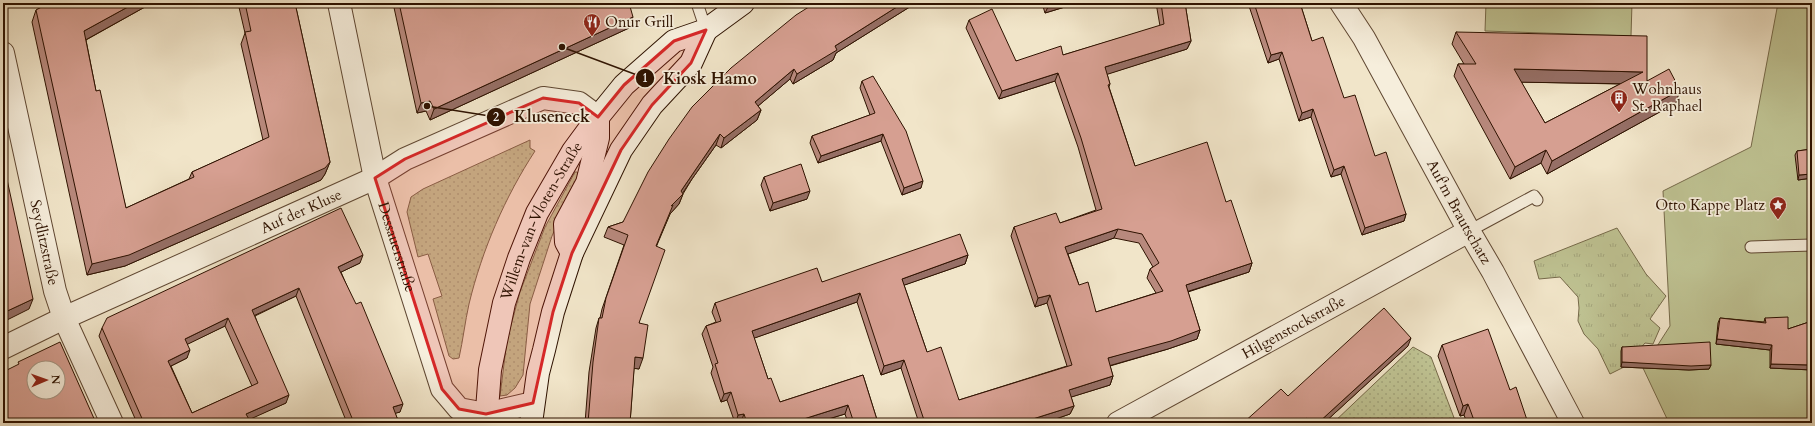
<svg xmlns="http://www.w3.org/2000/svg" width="1815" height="426" font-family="Cardo,serif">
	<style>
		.grass { fill: url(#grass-dots); stroke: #766a4a }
		.park { fill: url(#park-tufts); stroke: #766a4a }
		.garden { fill: #bfc393; stroke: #766a4a }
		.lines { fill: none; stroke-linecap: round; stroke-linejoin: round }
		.service-casing { stroke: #5f4732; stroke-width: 13 }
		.minor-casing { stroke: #5f4732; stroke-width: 24 }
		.secondary-casing { stroke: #2e1200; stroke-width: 24 }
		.service { stroke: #f6eedc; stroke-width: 11 }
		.minor { stroke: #f6eedc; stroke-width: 22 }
		.secondary { stroke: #f6eedc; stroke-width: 22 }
		.wall { fill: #b8897d; stroke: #2e1200; fill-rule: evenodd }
		.shaded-wall { fill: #966f66; stroke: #2e1200 }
		.building { fill: #d69f91; stroke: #2e1200; fill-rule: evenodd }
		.marked { fill: #d62828; fill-opacity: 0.2; stroke: #d62828; stroke-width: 3; stroke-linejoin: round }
		.labels { text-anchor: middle; stroke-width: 3.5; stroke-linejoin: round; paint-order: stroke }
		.poi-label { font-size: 15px; fill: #2e1200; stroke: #f6eedc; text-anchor: start }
		.street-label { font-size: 15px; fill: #2e1200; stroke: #f6eedc }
		.leader { fill: none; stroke: #2e1200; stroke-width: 1.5 }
		.callout-dot { fill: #2e1200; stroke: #f6eedc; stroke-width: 1.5 }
		.mark-label { font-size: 12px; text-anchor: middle; font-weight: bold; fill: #fff }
		.callout-label { font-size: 16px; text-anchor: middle; font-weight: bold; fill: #2e1200; stroke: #f6eedc; stroke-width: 3.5; stroke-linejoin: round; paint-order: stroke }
	</style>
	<defs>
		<pattern id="grass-dots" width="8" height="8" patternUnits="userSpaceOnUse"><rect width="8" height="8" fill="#bfc393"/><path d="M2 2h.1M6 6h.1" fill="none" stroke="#a4a67d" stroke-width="1.8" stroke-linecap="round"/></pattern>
		<pattern id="park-tufts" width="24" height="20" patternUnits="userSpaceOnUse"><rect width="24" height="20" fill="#bfc393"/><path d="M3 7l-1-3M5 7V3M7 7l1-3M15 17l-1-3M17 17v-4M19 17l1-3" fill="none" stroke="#a4a67d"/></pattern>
	</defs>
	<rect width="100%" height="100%" fill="#f1e5c9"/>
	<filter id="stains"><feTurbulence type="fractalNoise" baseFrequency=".005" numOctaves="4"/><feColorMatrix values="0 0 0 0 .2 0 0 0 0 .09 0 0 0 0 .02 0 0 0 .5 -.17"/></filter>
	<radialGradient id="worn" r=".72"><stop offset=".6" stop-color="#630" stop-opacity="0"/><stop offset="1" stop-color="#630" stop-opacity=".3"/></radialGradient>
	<!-- grass -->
	<path class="grass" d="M530 140V148L535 151C505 197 482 250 469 304 465 322 463 340 459 358L453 359 449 356 433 299 442 296 428 254 418 257 407 212 411 197 423 189Z
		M575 172H577L579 174 578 178 552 236 530 304 523 375 515 388 507 395 500 396 507 340 520 292 545 227Z
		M1413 347 1431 357 1456 423H1333Z"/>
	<!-- park -->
	<path class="park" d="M1617 228 1646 274 1666 296 1650 319 1660 328 1653 344 1645 343 1624 367 1610 374 1598 349 1584 334 1578 321 1579 308 1578 297 1560 277 1539 279 1534 261Z"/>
	<!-- garden -->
	<path class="garden" d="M1486 3H1632L1631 36 1485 31Z
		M1778 3H1812V423H1669L1643 368 1670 326 1663 191 1751 147Z"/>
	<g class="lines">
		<!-- service casing -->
		<g class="service-casing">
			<path id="service" d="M697 3 706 30
				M1469 231 1534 196 1537 200
				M1751 247 1812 245"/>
		</g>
		<!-- minor casing -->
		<g class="minor-casing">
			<g id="minor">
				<path id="s1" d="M339 3 375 178 442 389 459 409 486 414 533 403"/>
				<path id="s2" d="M1341 3 1364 38 1469 231 1493 272 1573 423"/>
				<path id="s3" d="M3 53 55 291 64 318 112 423"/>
				<path id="s4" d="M3 348 64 318 375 178 405 159 543 98 579 103 598 117"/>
				<path id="s5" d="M1118 423 1469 231"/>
			</g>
		</g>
		<!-- secondary casing -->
		<g class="secondary-casing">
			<g id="secondary">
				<path d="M572 253 566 242 565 224 587 183 598 138V117"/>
				<path id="s6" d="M486 423 490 370 504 303 519 258 537 213 573 151 598 117 624 85 674 41 706 30 743 3"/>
				<path d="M531 423 538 373 544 350 553 312 572 253 621 150 652 105 691 63 706 30"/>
			</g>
		</g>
		<!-- service -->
		<use href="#service" class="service"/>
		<!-- minor -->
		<use href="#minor" class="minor"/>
		<!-- secondary -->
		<use href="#secondary" class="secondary"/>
	</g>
	<!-- wall -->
	<path class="wall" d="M49 3H152L86 40 96 91 126 208 189 179 192 172 263 140 241 44 245 33 238 3H295L330 162 325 174 321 180 125 266 87 275 32 22 36 10Z
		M393 3H629V28L430 120 426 111 417 113Z
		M815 3H916L836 53 833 60 793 84 790 79 758 106 761 110 757 120 721 148 716 145 692 179 683 194 679 204 670 214 656 246 639 323V369L634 368 630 423H585L589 372 596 328 599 318H600L602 309 624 245 604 237 608 227 623 222Z
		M1042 3H1078L1045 13Z
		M1156 3H1185L1191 41 1187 49 1107 74 1110 84 1109 87 1135 166 1226 202 1252 263 1249 272 1188 292 1200 330 1197 339 1168 349 1110 366 1113 376 1110 385 1071 397 1074 406 1070 414 1044 423H919L901 368 881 375 857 302 754 338 768 379 780 402 863 375 878 423H848L845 414 815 423H741V422L735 423 727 400 721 402 711 373 713 367 702 334 706 326 716 322 712 312 715 303 822 282 968 255 965 264 904 285 927 352 959 400 1067 366 1047 303 1035 307 1011 236 1014 227 1060 223 1096 210 1078 147 1055 81 999 99 966 28 969 20 1016 61 1063 55 1160 26ZM1114 238 1139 243 1153 267 1150 269 1147 278 1156 293 1096 312 1079 285 1068 254Z
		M1248 3H1300L1312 41 1406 214 1404 221 1362 235 1341 174 1331 177 1311 117 1299 121 1279 59 1268 63Z
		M1456 32 1647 81 1676 103 1547 174 1541 163 1510 179 1454 76 1458 64H1464L1452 44ZM1521 82 1620 84 1545 123Z
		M862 81 921 188 902 195 881 141 818 163 810 143 812 136 870 115 860 88Z
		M1812 149V178L1798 180 1795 155 1797 151Z
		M764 177 807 199 770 211 761 185Z
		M360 263 341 272 400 412 395 413 399 423H347L296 296 255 316 286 403 249 419 251 423H137L99 336 102 328ZM225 326 252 386 192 413 171 366 187 358V344Z
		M1720 318 1764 322 1765 318 1788 329 1812 321V370L1770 368V350L1716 344 1718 323Z
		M1442 345 1510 390 1528 423H1467L1464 415 1460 416 1438 356Z
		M1408 346 1324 423H1243L1288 396Z
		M1622 347 1711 365 1709 369 1689 370 1621 367V351Z"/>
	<!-- shaded-wall -->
	<path class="shaded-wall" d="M135 3H152L80 43 84 31Z
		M903 3H916L836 53 833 60 793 84 797 74 835 46Z
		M1060 3H1078L1045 13 1048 7Z
		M633 17 629 28 430 120 434 109Z
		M1191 41 1187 49 1102 76 1105 67Z
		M1282 52 1279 59 1268 63 1271 55Z
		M794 69 790 79 751 112 755 102Z
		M1514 69 1643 72 1638 84 1510 82Z
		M1058 73 1055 81 999 99 1002 91Z
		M1680 90 1676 103 1547 174 1552 161Z
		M430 101 426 111 417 113 421 103Z
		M1313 109 1311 117 1299 121 1302 113Z
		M761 110 757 120 721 148 724 138Z
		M720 134 716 145 692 179 682 194H683L679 204 670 214 652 257 671 206 681 191 696 169Z
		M883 134 881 141 818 163 821 156Z
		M1546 150 1541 163 1510 179 1515 167Z
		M330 162 325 174 321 180 125 266 87 275 92 264Z
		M1344 166 1341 174 1331 177 1334 170Z
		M1812 174V178L1798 180 1799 175Z
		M923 181 921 188 902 195 904 188Z
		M810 191 807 199 770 211 773 203Z
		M1406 214 1404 221 1362 235 1365 228Z
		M1118 229 1114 238 1062 256 1065 247Z
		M363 255 360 263 335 275 338 267Z
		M968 255 965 264 899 287 902 279Z
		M1252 263 1249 272 1183 293 1186 285Z
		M299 288 296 296 249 318 252 310Z
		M860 293 857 302 749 340 752 331Z
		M1050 295 1047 303 1035 307 1038 298Z
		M33 299 29 309 3 322V313Z
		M228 318 225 326 182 347 185 339Z
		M1200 330 1197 339 1168 349 1105 367 1108 358Z
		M1411 338 1408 346 1324 423H1318Z
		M1717 339 1772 345 1770 350 1716 344Z
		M190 350 187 358 165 369 168 361Z
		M635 357 643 358 639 369 631 368Z
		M904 360 901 368 881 375 884 366Z
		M1622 362 1711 365 1709 369 1689 370 1621 367Z
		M1771 364 1812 365V370L1770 368Z
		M1113 376 1110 385 1065 399 1069 390Z
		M731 392 727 400 721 402 724 394Z
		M289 395 286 403 244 422 246 414Z
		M403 404 400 412 390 415 393 407Z
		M1468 404 1464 415 1460 416 1463 406Z
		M848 405 845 414 815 423H791Z
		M1074 406 1070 414 1044 423H1020Z
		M744 414 741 422 736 423 738 415Z
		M1307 418 1305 423H1301Z"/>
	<!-- building -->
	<path class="building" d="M49 3H135L84 31 96 91 100 90 126 208 194 177 192 172 269 137 245 32 251 31 245 3H295L330 162 325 168 129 255 92 264 36 10Z
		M399 3H629L633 17 434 109 430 101 421 103Z
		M815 3H903L835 46 837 50 797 74 794 69 755 102 761 110 724 138 720 134 696 169 681 191 683 194 671 206 673 205 656 246 665 250 639 323 648 325 643 358 635 357 630 423H588L593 362 599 318H602L606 298 628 235 608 227 623 222 648 172 669 139 692 107 731 68 796 15Z
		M1046 3H1060L1048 7Z
		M1161 3H1185L1191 41 1105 67 1110 84 1108 85 1135 166 1207 142 1226 202 1231 200 1252 263 1186 285 1200 330 1171 341 1108 358 1113 376 1069 390 1074 406 1020 423H925L904 360 884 366 860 293 752 331 768 379 771 378 780 402 863 375 878 423H854L848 405 791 423H747L744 414 738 415 731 392 724 394 715 364 718 363 706 326 721 321 715 303 817 268 822 282 960 234 968 255 902 279 927 352 941 347 959 400 1072 365 1050 295 1038 298 1014 227 1056 213 1060 223 1102 209 1081 138 1058 73 1002 91 969 20 992 9 1016 61 1061 46 1063 55 1164 24ZM1118 229 1142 234 1159 263 1150 269 1163 291 1096 312 1088 282 1079 285 1065 247Z
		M1254 3H1300L1312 41 1323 37 1344 98 1355 95 1375 156 1386 152 1406 214 1365 228 1344 166 1334 170 1313 109 1302 113 1282 52 1271 55Z
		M1456 32 1647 36V81L1669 69 1680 90 1552 161 1546 150 1515 167 1458 64H1476ZM1514 69 1643 72 1545 123Z
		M873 76 906 131 923 181 904 188 883 134 821 156 812 136 875 113 862 81Z
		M1812 149V174L1799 175 1797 151Z
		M3 161 33 299 3 313Z
		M801 164 810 191 773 203 764 177Z
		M341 208 363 255 338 267 356 304 361 302 403 404 393 407 399 423H354L299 288 252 310 289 395 246 414 251 423H144L102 328 107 318ZM228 318 258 383 192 413 168 361 190 350 185 339Z
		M1384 308 1411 338 1318 423H1312L1307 418 1301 423H1243L1281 389 1288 396Z
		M1788 317V329L1812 321V365L1771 364 1772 345 1717 339 1720 318 1766 323 1765 318Z
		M1488 329 1510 390 1516 387 1528 423H1475L1468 404 1463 406 1442 345Z
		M60 342 96 423H3V372L19 364 18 362ZM34 368H58V392H34Z
		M1710 342 1711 365 1691 366 1622 362V347Z"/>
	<!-- marked area -->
	<path class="marked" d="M706 30 691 63 652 105 621 150 572 253 553 312 533 403 486 414 459 409 442 389 375 178 405 159 543 98 579 103 598 117 624 85 674 41Z"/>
	<!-- icons -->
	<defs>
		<g id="restaurant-pin" transform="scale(0.9)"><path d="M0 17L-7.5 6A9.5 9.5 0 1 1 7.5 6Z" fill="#8f2418" stroke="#f6eedc"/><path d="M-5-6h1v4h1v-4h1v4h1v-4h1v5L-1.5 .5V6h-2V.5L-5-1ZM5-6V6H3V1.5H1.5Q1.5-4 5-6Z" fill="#fff"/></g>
		<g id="building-pin" transform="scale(0.9)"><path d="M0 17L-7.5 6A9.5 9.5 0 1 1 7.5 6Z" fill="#8f2418" stroke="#f6eedc"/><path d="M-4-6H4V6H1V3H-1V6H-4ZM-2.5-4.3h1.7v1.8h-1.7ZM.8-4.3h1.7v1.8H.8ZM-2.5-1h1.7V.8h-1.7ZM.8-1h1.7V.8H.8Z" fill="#fff"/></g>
		<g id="sight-pin" transform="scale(0.9)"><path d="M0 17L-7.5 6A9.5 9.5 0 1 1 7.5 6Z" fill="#8f2418" stroke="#f6eedc"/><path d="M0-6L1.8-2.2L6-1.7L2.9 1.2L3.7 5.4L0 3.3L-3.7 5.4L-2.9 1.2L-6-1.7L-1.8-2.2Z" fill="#fff"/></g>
	</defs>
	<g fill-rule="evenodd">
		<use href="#restaurant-pin" x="592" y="22"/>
		<use href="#building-pin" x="1619" y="98"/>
		<use href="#sight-pin" x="1778" y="205"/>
	</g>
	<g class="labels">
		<!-- poi labels -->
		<g class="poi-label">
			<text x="605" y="27">Onur Grill</text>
			<text x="1632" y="94">Wohnhaus<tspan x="1632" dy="17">St. Raphael</tspan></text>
			<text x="1765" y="210" text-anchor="end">Otto Kappe Platz</text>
		</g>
		<!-- street labels -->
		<g class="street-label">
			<text dy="5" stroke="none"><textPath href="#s4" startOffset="328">Auf der Kluse</textPath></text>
			<text dy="5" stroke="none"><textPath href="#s2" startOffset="240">Auf'm Brautschatz</textPath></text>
			<text dy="5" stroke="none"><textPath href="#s6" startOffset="212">Willem-van-Vloten-Straße</textPath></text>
			<text dy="5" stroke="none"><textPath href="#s3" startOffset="194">Seydlitzstraße</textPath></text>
			<text dy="5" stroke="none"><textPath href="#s1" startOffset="251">Dessauerstraße</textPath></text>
			<text dy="5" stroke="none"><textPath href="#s5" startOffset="200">Hilgenstockstraße</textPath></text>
		</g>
	</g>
	<!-- callouts -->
	<path class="leader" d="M562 47L645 78M427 106L496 117"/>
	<g class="callout-dot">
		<circle cx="562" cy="47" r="4"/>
		<circle cx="427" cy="106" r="4"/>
		<circle cx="645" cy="78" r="10"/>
		<circle cx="496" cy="117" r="10"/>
	</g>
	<g class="mark-label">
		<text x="645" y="82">1</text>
		<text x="496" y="121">2</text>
	</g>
	<g class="callout-label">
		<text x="710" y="84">Kiosk Hamo</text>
		<text x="552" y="122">Kluseneck</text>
	</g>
	<!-- margin -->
	<rect width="1815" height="426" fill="none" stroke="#f1e5c9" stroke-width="16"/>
	<rect x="4" y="4" width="1807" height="418" fill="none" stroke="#2e1200" stroke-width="2"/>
	<rect x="8" y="8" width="1799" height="410" fill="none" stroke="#2e1200"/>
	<!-- north arrow -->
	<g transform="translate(46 380) rotate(88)"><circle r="19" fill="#f6eedc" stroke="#a69684"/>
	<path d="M0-3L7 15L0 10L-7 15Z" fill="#8f2418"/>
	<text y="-6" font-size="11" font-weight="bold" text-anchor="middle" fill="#2e1200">N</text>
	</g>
	<rect width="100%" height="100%" filter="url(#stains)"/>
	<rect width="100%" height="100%" fill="url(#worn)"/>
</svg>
